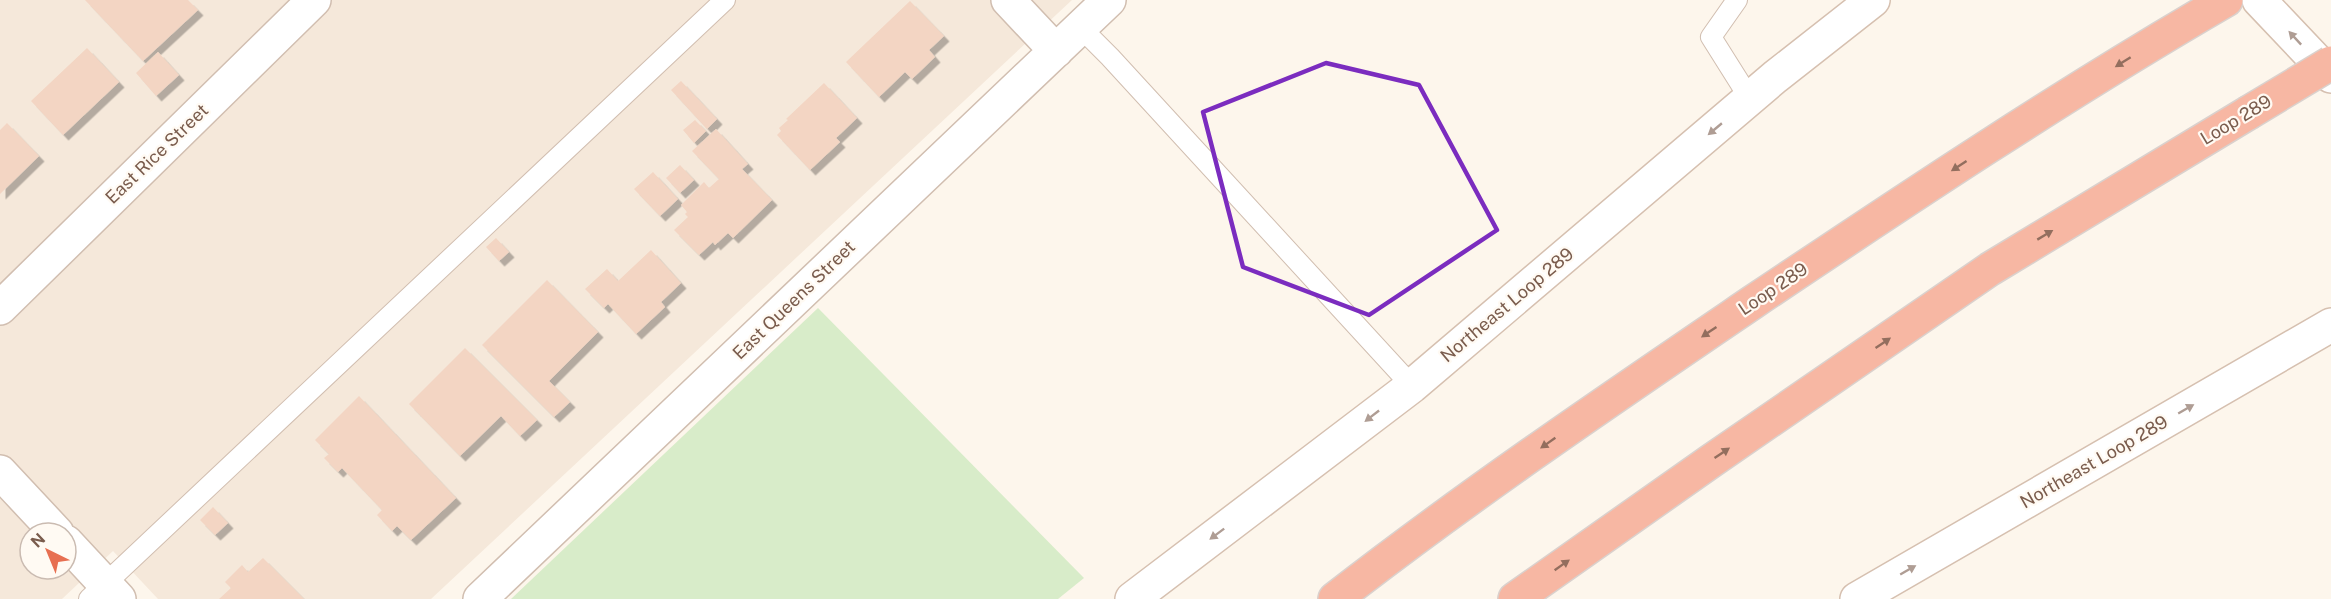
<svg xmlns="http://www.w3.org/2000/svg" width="2331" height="599" font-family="'Public Sans',sans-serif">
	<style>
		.residential { fill: #f5e8da; fill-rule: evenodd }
		.green { fill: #d8ecc9 }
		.building { fill: #f3d5c3; filter: url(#shadow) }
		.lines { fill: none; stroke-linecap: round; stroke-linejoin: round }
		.lane-casing { stroke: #d1beb0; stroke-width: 22 }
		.street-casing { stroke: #d1beb0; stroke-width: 36 }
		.secondary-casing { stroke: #d6c0b0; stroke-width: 36 }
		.highway-casing { stroke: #dad1cd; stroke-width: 36 }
		.lane { stroke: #fff; stroke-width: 20 }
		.street { stroke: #fff; stroke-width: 33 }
		.secondary { stroke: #fff; stroke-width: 33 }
		.highway { stroke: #f7b7a3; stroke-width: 33 }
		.highway-bridge-casing { stroke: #dad1cd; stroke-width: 36; stroke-linecap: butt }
		.highway-bridge { stroke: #f7b7a3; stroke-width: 33 }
		.oneway { fill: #af9d94 }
		.oneway2 { fill: #936e5e }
		.marked { fill: none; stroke: #7b2cbf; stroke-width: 4.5; stroke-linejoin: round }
		.labels { text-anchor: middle; stroke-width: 4.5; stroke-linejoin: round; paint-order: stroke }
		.street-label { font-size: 18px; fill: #7a5c4d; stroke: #fffaf3 }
	</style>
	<defs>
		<filter id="shadow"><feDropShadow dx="5.5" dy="5.5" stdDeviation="0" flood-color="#0004"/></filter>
	</defs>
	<rect width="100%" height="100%" fill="#fdf6ec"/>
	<!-- residential -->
	<path class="residential" d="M0 0H1072L431 599H158L113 551 62 599H0ZM30 533H66V569H30Z"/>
	<!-- green -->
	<path class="green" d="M818 308 1084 578 1058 599H511Z"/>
	<!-- building -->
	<path class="building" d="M85 0H188L198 10 143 61Z
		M910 1 944 36 929 50 935 57 912 79 905 72 879 97 846 62Z
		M87 48 119 82 63 135 31 101Z
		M158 52 179 75 156 96 136 73Z
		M681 81 717 119 707 129 671 90Z
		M824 83 857 118 836 138 840 142 810 170 777 135 781 131 779 128 788 120 786 119Z
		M695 120 706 131 694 143 683 130Z
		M7 123 39 156 0 194V130Z
		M716 129 748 164 742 169 772 200 733 238 728 233 715 245 713 242 699 255 674 230 688 217 685 214 687 212 681 205 704 182 709 188 719 179 692 151Z
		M680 165 694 180 680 193 666 178Z
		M653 172 678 199 660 216 634 189Z
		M496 238 509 252 499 261 486 247Z
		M651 250 681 283 661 302 665 307 636 334 608 304 604 308 585 289 607 269 618 281Z
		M547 280 598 332 549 381 570 402 554 417 482 345Z
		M465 348 537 420 520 436 501 416 460 456 409 404Z
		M359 396 456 498 411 540 397 526 392 531 377 515 382 510 342 468 338 472 324 458 329 454 315 440Z
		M213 507 228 523 215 535 200 520Z
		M263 558 304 599H219L231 588 225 582 242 565 248 572Z"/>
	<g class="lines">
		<!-- lane casing -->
		<g class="lane-casing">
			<path id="lane" d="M1737 0 1711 37 1750 99
				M1080 27 1110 57 1412 386
				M89 599 725 0"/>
		</g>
		<!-- street casing -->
		<g class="street-casing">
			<path id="street" d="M1008 0 1056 51
				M0 308 314 0
				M0 472 57 533
				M66 542 119 599
				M480 599 1109 0"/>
		</g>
		<!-- secondary casing -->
		<g class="secondary-casing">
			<path id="secondary" d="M2259 0 2331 76
				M1132 599 1412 386 1775 77 1873 0
				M1857 599 2331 325"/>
		</g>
		<!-- highway casing -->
		<g class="highway-casing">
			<path id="highway" d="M1335 599C1470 494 1612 398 1753 302 1908 198 2064 94 2226 0
				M1515 599 1711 461 1990 269 2248 113"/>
		</g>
		<!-- lane -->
		<use href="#lane" class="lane"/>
		<!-- street -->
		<use href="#street" class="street"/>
		<!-- secondary -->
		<use href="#secondary" class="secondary"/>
		<!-- highway -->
		<use href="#highway" class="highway"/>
		<!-- highway-bridge casing -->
		<g class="highway-bridge-casing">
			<path id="highway-bridge" d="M2248 113 2331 63"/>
		</g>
		<!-- highway-bridge -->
		<use href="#highway-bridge" class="highway-bridge"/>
	</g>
	<!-- one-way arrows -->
	<defs><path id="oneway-solid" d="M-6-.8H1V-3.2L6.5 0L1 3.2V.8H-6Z" transform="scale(1.5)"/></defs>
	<g class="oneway">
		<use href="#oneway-solid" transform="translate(2295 38) rotate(-133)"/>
		<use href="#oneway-solid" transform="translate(1715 129) rotate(140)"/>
		<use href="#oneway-solid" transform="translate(2186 409) rotate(-30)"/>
		<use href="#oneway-solid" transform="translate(1372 416) rotate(142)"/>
		<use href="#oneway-solid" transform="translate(1217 534) rotate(143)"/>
		<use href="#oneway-solid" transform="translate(1908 570) rotate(-30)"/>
	</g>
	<g class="oneway2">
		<use href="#oneway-solid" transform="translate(2123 62) rotate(148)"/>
		<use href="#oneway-solid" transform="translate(1959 166) rotate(147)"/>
		<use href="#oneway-solid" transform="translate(2045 235) rotate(-31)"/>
		<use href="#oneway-solid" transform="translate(1709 332) rotate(146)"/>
		<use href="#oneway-solid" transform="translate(1883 343) rotate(-34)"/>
		<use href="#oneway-solid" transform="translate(1548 443) rotate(145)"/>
		<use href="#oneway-solid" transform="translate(1722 453) rotate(-34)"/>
		<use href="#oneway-solid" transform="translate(1562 565) rotate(-35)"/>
	</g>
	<!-- marked area -->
	<path class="marked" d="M1326 63 1419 85 1497 230 1369 315 1243 267 1203 112Z"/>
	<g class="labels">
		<!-- street labels -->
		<g class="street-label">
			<text transform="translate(2236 120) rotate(-31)" y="6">Loop 289</text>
			<text transform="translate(157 154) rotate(-44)" y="6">East Rice Street</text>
			<text transform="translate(1773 289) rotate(-34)" y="6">Loop 289</text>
			<text transform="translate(794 300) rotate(-44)" y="6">East Queens Street</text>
			<text transform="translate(1507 305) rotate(-40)" y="6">Northeast Loop 289</text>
			<text transform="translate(2094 462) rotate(-30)" y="6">Northeast Loop 289</text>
		</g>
	</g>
	<!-- north arrow -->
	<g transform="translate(48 551) rotate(317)"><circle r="28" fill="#fffaf3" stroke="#cabbb1" stroke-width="1.5"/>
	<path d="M0-4.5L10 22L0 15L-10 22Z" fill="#e76f51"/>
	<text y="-9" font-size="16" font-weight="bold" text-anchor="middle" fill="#7a5c4d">N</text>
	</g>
</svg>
